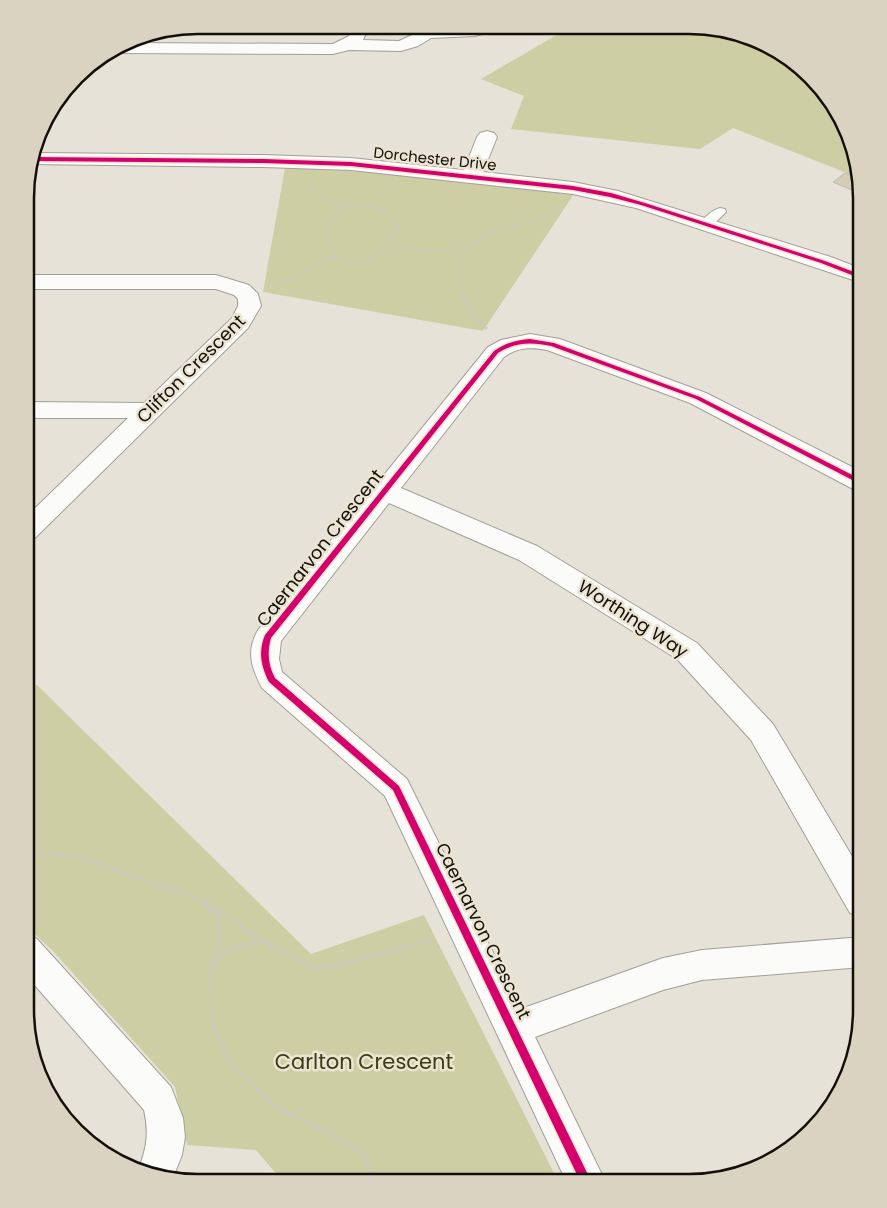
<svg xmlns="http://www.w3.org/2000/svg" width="887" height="1208" font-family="Poppins,sans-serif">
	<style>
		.green { fill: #cdcea3 }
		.building { fill: #d6ccb6; stroke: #bdbab3 }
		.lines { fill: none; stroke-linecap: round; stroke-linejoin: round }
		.lane-casing { stroke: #a39f98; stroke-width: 2 }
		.street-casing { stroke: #a39f98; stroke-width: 2 }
		.path-far2 { stroke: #cbc9c6; stroke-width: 2; stroke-dasharray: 2 2; stroke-linecap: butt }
		.path-far1 { stroke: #cbc9c6; stroke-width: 3; stroke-dasharray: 2.5 2.5; stroke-linecap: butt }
		.path { stroke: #cbc9c6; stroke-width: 4; stroke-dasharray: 3 3; stroke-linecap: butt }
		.lane { fill: #fbfbf9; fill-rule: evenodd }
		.street { fill: #fbfbf9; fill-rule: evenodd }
		.cycleway-casing { stroke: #ece4d2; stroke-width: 3 }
		.cycleway { fill: #d6006c; fill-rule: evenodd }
		.labels { text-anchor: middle; stroke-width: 5; stroke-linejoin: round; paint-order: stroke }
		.far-street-label { font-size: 15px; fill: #13100a; stroke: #ece4d2 }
		.street-label { font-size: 18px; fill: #13100a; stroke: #ece4d2 }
		.near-park-label { font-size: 21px; fill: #3a3c14; stroke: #ece4d2 }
		.rim { fill: none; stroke: #13100a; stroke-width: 2.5 }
	</style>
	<rect width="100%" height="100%" fill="#e6e2d8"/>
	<!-- green -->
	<path class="green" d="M572 26 712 27 786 54 844 121 857 177 733 128 700 149 511 129 524 96 481 79Z
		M285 168 385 173 574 194 483 331 263 292Z
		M37 685 311 954 424 915 559 1183 283 1182 256 1150 187 1145 175 1087 53 951 25 925 26 686Z"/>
	<!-- building -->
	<path class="building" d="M845 173 857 177 861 194 833 182Z"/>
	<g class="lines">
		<!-- lane casing -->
		<g class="lane-casing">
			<path id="lane" d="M720 208 725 209 726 212 711 227H701L699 224C704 218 712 210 720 208Z"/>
		</g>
		<!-- street casing -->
		<g class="street-casing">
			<path id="street" d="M352 25 369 26 363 40 399 41 427 28 498 26 495 30 475 36 431 38 418 46 401 51 349 50 333 54 118 53 112 52 127 43 333 44 349 36Z
				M487 131 494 133 497 137 483 172 573 182 618 191 831 257 862 269V283L636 208 573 194 351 170 263 167 30 164 34 153 263 155 351 158 464 170 477 137 480 133Z
				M26 275H216L249 285 258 294 261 306 248 328 35 538 26 541V517L128 418H26V402L144 403 232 318 238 306V299L234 295 216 289H26Z
				M530 334 560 339 706 393 862 472V491L853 489 690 403 547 350C531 347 518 347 504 357L401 488 537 546 697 643 773 724 862 873V917L850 913 751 740 677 659 519 560 389 503 281 641 279 659 282 672 407 779 521 1009 663 958 702 950 862 937V967L702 980 663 990 535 1037 606 1183H567L385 796 262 688C251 667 246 651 258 630L488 347 501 340Z
				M25 935 37 939 171 1087 183 1118 185 1137 182 1155 172 1180 139 1168C147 1147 149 1132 144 1110L25 974Z"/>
		</g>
		<!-- path-far2 -->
		<path class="path-far2" d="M309 185C317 195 333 204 346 206 352 207 357 205 362 205 379 206 393 214 398 230L388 244 418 250 463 252 487 233 552 216 560 209
			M334 257 328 233V223L346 206
			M270 286 300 277 317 263 334 257 354 263 364 261 375 256 388 244
			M462 297 459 275 463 252"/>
		<!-- path-far1 -->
		<path class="path-far1" d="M462 296 470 312 487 329"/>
		<!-- path -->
		<path class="path" d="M25 849 82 858 203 900 218 919 219 946 210 970 213 1026 232 1065 279 1109 322 1129 366 1155 371 1182
			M205 902 253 935 315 969 351 962 434 939
			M212 964 232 948 262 941"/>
		<!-- lane -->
		<use href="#lane" class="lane"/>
		<!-- street -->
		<use href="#street" class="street"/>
		<!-- cycleway casing -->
		<g class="cycleway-casing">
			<path id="cycleway" d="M32 157 263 159 351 162 573 186 611 193 645 203 825 261 862 275V279L821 263 641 205 610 197 573 190 351 166 263 163 32 161Z
				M530 339 554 343 700 397 862 480V485L696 399 551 346C532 342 515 342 498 353L271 638C267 652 268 665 275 678L399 786 592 1183H581L393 790 269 682C261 666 258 652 265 635L494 351C505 343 517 340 530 339Z"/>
		</g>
		<!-- cycleway -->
		<use href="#cycleway" class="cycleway"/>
	</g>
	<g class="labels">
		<!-- far-street labels -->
		<g class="far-street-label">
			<text transform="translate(435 159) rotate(6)" y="5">Dorchester Drive</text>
		</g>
		<!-- street labels -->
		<g class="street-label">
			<text transform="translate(191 369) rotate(-45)" y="6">Clifton Crescent</text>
			<text transform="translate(320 548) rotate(-52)" y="6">Caernarvon Crescent</text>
			<text transform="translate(633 619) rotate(33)" y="6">Worthing Way</text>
			<text transform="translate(483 931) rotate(64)" y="6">Caernarvon Crescent</text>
		</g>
		<!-- near-park labels -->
		<g class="near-park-label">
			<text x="364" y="1069">Carlton Crescent</text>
		</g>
	</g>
	<!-- crop -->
	<path d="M0 0H887V1208H0ZM198 34H689A164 164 0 0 1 853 198V1010A164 164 0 0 1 689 1174H198A164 164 0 0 1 34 1010V198A164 164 0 0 1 198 34Z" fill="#dbd3c2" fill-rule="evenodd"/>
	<path class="rim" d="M198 34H689A164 164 0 0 1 853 198V1010A164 164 0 0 1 689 1174H198A164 164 0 0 1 34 1010V198A164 164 0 0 1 198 34Z"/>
</svg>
